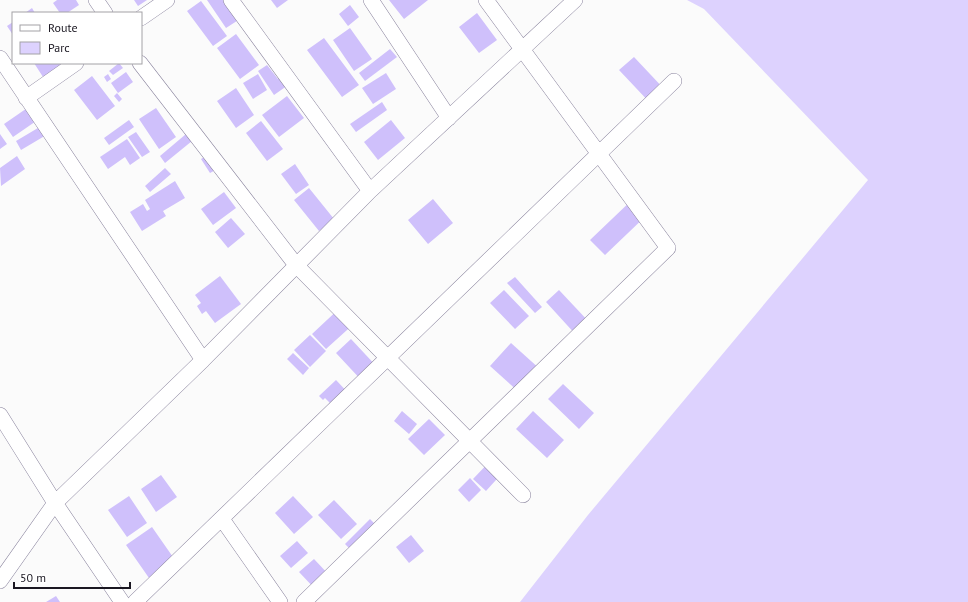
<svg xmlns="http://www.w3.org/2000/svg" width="968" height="602" font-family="'PT Sans',sans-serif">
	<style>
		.green { fill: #ddd2fe }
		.building { fill: #cfc0fb }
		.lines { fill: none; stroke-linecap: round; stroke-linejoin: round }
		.minor-casing { stroke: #88829c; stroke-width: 16 }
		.minor { stroke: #fff; stroke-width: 15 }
	</style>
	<rect width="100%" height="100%" fill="#fbfbfb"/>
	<!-- green -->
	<path class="green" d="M687 0H968V602H520L588 515 868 180 704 9Z"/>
	<!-- building -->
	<path class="building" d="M57 0H76L79 5 67 13H60L53 3Z
		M134 0H147L138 6Z
		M207 0H227L240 19 226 28Z
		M271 0H288L277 8Z
		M389 0H428L404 19Z
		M201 1 227 36 213 46 187 11Z
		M350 5 359 17 348 26 339 14Z
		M32 8 35 13H25Z
		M477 13 497 40 479 53 459 27Z
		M13 22V35L7 26Z
		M350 28 372 59 354 71 333 40Z
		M236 34 259 65 240 79 217 48Z
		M324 38 359 85 342 97 307 50Z
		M390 49 397 57 365 81 359 73Z
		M634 57 666 91 652 105 619 70Z
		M34 63H60L62 66 43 77Z
		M119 63 123 68 113 75 109 71Z
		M267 65 278 79 285 74 291 83 274 95 258 71Z
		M126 72 133 82 118 93 111 83Z
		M386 73 396 89 373 104 362 88Z
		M108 74 111 79 107 82 104 77Z
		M258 74 267 90 253 99 243 83Z
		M92 76 115 106 97 120 74 90Z
		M236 88 254 115 236 128 217 101Z
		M117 93 122 99 119 102 114 96Z
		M287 96 304 118 279 137 262 115Z
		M382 102 387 110 356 132 350 124Z
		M33 104 42 117 13 137 4 124Z
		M156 108 176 137 159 149 139 119Z
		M129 120 134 127 109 145 104 138Z
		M391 120 405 138 378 160 364 142Z
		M261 121 283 149 267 161 246 133Z
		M43 125 48 134 21 150 16 141Z
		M136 132 150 152 142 157 128 137Z
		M0 134 7 144 0 149Z
		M186 134 192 141 165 163 160 156Z
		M127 139 140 158 130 165 125 157 108 169 100 157Z
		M212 152 221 167 210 173 201 159Z
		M17 156 25 169 1 186 0 168Z
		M295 164 309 185 296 194 281 174Z
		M165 168 171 174 150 192 145 186Z
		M175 181 185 198 163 211 166 216 142 231 130 212 143 204 147 211 150 209 145 200Z
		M309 188 334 219 319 231 294 200Z
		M224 192 236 208 213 225 201 209Z
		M635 197 650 212 605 255 590 240Z
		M433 199 453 223 428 244 408 220Z
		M231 218 245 234 228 248 215 232Z
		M220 276 241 304 215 323 206 311 202 314 197 306 201 303 195 295Z
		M515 277 542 307 535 313 507 283Z
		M504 290 529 316 515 329 490 303Z
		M559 290 590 323 577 336 546 302Z
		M343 305 357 321 326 349 312 334Z
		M310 335 326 351 310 367 294 350Z
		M351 339 379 369 364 383 336 353Z
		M511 343 541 370 520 393 490 366Z
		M293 353 309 368 303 375 287 359Z
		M336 380 351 396 332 405 325 398 323 400 319 396Z
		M563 384 594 413 579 429 548 399Z
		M402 411 417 424 409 434 394 421Z
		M533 411 564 440 547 458 516 429Z
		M429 419 445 435 424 455 408 439Z
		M493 458 505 470 486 491 473 479Z
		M161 475 177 497 156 512 141 489Z
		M470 478 481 490 469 502 458 490Z
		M129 496 147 523 127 537 108 510Z
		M293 496 313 517 294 534 275 513Z
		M334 500 357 524 341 539 318 515Z
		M370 519 380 529 355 554 345 544Z
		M152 527 175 560 149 578 126 545Z
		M411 535 424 551 409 563 396 547Z
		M297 541 308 553 291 568 280 556Z
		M314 559 331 577 316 590 299 572Z
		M56 596 60 602H46Z"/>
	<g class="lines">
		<!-- minor casing -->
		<g class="minor-casing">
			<path id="minor" d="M96 0 105 13
				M231 0 370 191
				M371 0 449 118
				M141 18 167 0
				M0 58 203 360
				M140 63 296 265 523 495
				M26 98 76 63
				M0 415 55 503 122 602
				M222 519 280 602
				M0 581 55 503 203 360 370 191 575 0
				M135 602 674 81
				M304 602 668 248 486 0"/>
		</g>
		<!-- minor -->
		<use href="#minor" class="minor"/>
	</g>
	<!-- legend -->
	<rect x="12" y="12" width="130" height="52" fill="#ffffff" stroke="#a3a2a6"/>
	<rect x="20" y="25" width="20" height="6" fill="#ffffff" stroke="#a3a2a6"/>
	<text x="48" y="32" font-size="12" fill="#1a1721">Route</text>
	<rect x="20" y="42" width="20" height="12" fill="#ddd2fe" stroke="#a3a2a6"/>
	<text x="48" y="52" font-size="12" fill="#1a1721">Parc</text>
	<!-- scale -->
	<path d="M14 582v6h116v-6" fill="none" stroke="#1a1721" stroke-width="2"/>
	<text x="20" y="582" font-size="12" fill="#1a1721" stroke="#ffffff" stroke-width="3" paint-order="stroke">50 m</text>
</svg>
